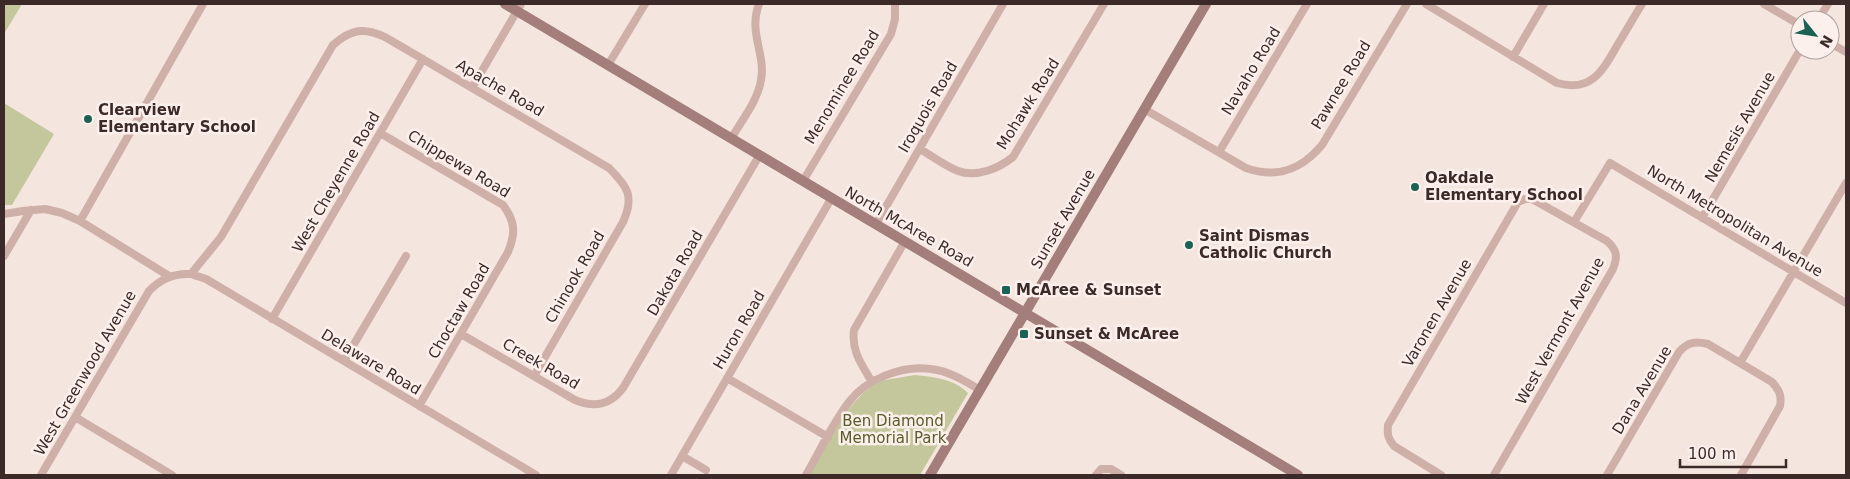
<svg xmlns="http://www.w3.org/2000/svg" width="1850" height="479" font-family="'DejaVu Sans',sans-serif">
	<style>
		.green { fill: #c4c69c }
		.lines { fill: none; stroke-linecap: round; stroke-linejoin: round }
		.street { stroke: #cfb0a9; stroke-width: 8 }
		.secondary { stroke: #a37e7a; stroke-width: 10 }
		.poi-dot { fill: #1a6254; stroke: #fcf0ec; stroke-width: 2 }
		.labels { text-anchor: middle; stroke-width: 5; stroke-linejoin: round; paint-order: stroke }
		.street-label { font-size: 15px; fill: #3c2a29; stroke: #fcf0ec }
		.poi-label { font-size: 15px; font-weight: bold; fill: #3c2a29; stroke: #fcf0ec; text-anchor: start }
		.park-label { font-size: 15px; fill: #585d2a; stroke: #fcf0ec }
	</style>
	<rect width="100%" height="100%" fill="#f5e5df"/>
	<!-- green -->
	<path class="green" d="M4 4H22L4 34Z
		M4 103 54 134 12 205H4Z
		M915 375C935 377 954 379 968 393L920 475H810C827 446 850 391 885 380 895 378 905 377 915 375Z"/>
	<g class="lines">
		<!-- street -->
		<path class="street" d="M1426 4 1557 83C1592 93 1603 70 1618 44 1626 31 1634 17 1642 4
			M1764 4 1800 25
			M1818 20 1828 4
			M1830 43 1846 52
			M1513 57 1544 4
			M608 65 645 4
			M472 88 521 4
			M1144 109 1246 168C1277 179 1301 170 1322 145L1407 4
			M380 133 503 205C515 221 516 233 508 252L419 406
			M731 139C741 121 758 101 761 80 766 54 748 33 759 4
			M920 149C932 156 945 166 958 171 977 178 999 168 1013 157L1104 4
			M1219 152 1307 4
			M803 181 891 34 895 19V4
			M4 214 23 211 45 209 62 213 80 221 169 276
			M1702 218 1800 50
			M80 221 203 4
			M1574 222 1610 163 1846 303
			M876 224 1003 4
			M4 256 31 210
			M191 274 206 279 536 475
			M272 319 423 59
			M461 334 575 400C595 408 610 405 623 388L759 156
			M344 361 406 256
			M1740 363 1846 183
			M727 378 828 437
			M872 382C862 365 851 351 854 330L905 241
			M75 417 172 475
			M682 456 706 470
			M41 475 149 291C161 278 174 273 191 274L221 237 333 45C351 29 364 27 385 37L609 168C627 186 635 196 623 222L534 376
			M671 475 831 199
			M806 475C820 451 832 424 849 402 866 379 902 365 931 369 949 371 965 381 980 390
			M1096 475 1101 469H1111L1121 475
			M1441 475 1394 446C1388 439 1387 434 1388 425L1518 202 1525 199H1532L1607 241C1617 250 1618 256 1613 269L1494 475
			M1607 475 1679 352C1688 342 1695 341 1708 344L1772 382C1779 390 1782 395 1780 406L1741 475"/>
		<!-- secondary -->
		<path class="secondary" d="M505 4 1298 475
			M930 475 1206 4"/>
	</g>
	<!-- markers -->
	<g class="poi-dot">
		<circle cx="88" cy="119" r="5"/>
		<circle cx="1415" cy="187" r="5"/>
		<circle cx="1189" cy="245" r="5"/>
		<rect x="1001" y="285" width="10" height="10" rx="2.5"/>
		<rect x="1019" y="329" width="10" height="10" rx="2.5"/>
	</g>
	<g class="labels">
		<!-- street labels -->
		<g class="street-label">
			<text transform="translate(1251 71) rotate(-59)" y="5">Navaho Road</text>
			<text transform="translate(1341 85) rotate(-59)" y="5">Pawnee Road</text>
			<text transform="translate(842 87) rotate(-59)" y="5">Menominee Road</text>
			<text transform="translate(500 88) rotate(30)" y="5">Apache Road</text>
			<text transform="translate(1028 104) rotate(-58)" y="5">Mohawk Road</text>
			<text transform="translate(928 107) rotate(-60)" y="5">Iroquois Road</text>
			<text transform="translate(1740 127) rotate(-60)" y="5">Nemesis Avenue</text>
			<text transform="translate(459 164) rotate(31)" y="5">Chippewa Road</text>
			<text transform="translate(336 182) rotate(-60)" y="5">West Cheyenne Road</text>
			<text transform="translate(1063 219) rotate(-60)" y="5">Sunset Avenue</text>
			<text transform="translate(1735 221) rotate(31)" y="5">North Metropolitan Avenue</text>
			<text transform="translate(909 227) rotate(30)" y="5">North McAree Road</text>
			<text transform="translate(675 273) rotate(-60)" y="5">Dakota Road</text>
			<text transform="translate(575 277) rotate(-60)" y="5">Chinook Road</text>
			<text transform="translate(459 311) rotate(-60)" y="5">Choctaw Road</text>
			<text transform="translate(1437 313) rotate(-60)" y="5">Varonen Avenue</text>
			<text transform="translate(739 330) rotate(-60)" y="5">Huron Road</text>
			<text transform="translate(1560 331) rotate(-61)" y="5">West Vermont Avenue</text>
			<text transform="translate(371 362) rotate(31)" y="5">Delaware Road</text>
			<text transform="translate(541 364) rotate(30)" y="5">Creek Road</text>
			<text transform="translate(85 373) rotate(-60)" y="5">West Greenwood Avenue</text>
			<text transform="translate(1642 390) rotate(-59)" y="5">Dana Avenue</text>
		</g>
		<!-- poi labels -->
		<g class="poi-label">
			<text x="98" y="115">Clearview<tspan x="98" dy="17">Elementary School</tspan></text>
			<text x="1425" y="183">Oakdale<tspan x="1425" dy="17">Elementary School</tspan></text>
			<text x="1199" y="241">Saint Dismas<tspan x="1199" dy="17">Catholic Church</tspan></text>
			<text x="1016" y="295">McAree &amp; Sunset</text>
			<text x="1034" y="339">Sunset &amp; McAree</text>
		</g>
		<!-- park labels -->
		<g class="park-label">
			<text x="893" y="426">Ben Diamond<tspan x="893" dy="17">Memorial Park</tspan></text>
		</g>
	</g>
	<!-- border -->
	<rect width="1850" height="479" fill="none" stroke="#3c2a29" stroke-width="10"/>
	<!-- north arrow -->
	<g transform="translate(1815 35) rotate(120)"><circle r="24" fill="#fcf0ec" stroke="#afa19e"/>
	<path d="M0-4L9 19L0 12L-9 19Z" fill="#1a6254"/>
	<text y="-8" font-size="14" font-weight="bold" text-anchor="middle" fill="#3c2a29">N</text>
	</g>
	<!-- scale -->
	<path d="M1680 459v8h106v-8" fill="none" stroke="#3c2a29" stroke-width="2.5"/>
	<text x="1688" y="459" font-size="15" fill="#3c2a29" stroke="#fcf0ec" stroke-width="4" paint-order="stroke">100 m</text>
</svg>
